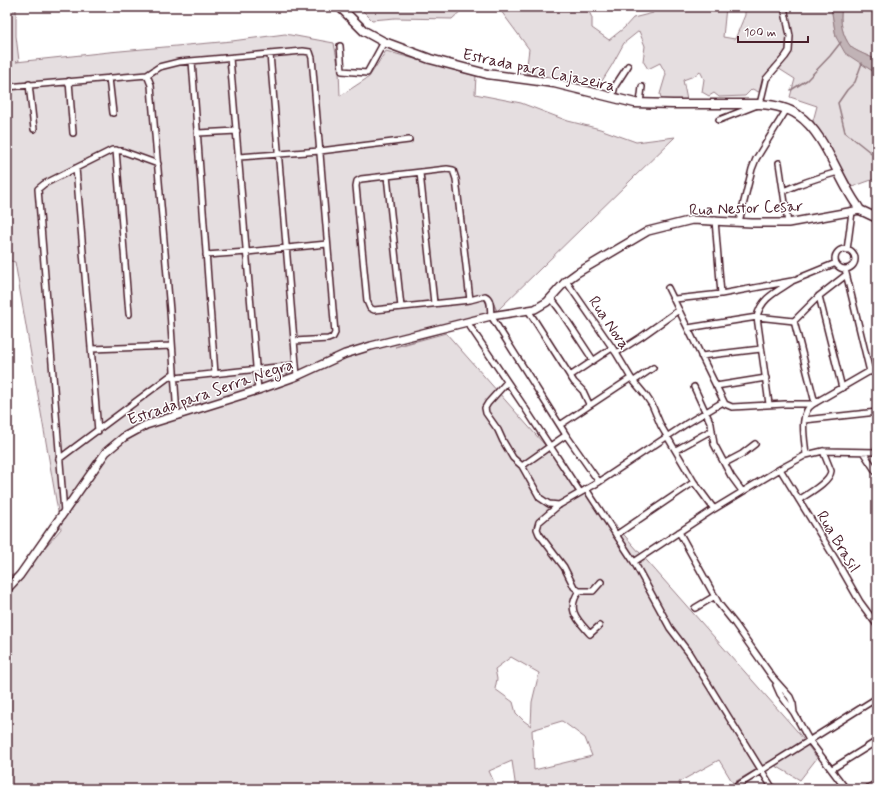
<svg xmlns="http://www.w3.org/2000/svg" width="884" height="796" font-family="Mynerve,sans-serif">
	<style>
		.green { fill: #e5dee0; stroke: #987e86; fill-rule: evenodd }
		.water { fill: #c1b3b6; stroke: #91787e }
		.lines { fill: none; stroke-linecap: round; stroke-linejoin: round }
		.stream { stroke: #91787e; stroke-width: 1.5 }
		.street-casing { stroke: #4a1f2b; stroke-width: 8 }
		.secondary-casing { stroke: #4a1f2b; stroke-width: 10 }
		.primary-casing { stroke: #4a1f2b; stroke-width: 11 }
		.street { stroke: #fff; stroke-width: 5 }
		.secondary { stroke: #fff; stroke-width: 7 }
		.primary { stroke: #fff; stroke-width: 8 }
		.labels { text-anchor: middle; stroke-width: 3; stroke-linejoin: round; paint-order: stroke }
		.street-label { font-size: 16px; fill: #4a1f2b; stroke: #fff }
	</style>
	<rect width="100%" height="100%" fill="#fff"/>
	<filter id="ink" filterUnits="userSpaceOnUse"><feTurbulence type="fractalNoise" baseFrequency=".025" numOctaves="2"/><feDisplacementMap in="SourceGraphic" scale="8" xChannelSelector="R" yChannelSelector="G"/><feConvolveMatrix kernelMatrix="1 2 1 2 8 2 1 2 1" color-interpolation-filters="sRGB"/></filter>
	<g filter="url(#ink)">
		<!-- green -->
		<path class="green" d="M7 7H16V36L19 61 16 62 109 52 232 41 285 34 334 43 339 70 340 96 369 77 386 51 476 76 475 94 521 103 568 121 600 129 636 142 675 137 497 311 493 302 498 315 395 347 446 333 797 731 817 758 800 780 769 762 733 783 719 760 679 782 681 789H516L512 761 489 771 497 789H7V575H21L61 529 15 262 7 260ZM511 657 539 673 532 702 531 726 524 721 516 713 513 702 495 689 497 679 495 669ZM562 721 585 738 592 756 534 770 532 730Z
			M359 7H465L452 19 395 18 372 20Z
			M498 7H587L592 18V28L609 40 624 28 633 18 653 13V7H726L723 37 735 39 745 15V7H831L836 37 859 61 877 74V178L852 187 813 121 817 106 790 97 795 79 773 65 759 92 752 89 745 96 719 97 714 93 709 96 702 92 704 79 700 71 694 76 683 80 687 100 662 101 660 94 666 74 660 63 648 69 643 61 645 46 639 31 624 43 612 65 597 89 526 73 529 49Z
			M842 7H871L877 22V60C871 57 855 51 851 47 842 36 839 20 842 7Z"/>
		<!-- water -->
		<path class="water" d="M831 7H842C839 20 842 36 851 47 855 51 871 57 877 60V74L845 53 836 37Z"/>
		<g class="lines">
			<!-- stream -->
			<path class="stream" d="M862 63 855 82 847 90 838 103 845 132 875 156
				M791 90 807 80 830 56 841 42"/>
			<!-- street casing -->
			<g class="street-casing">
				<path id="street" d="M467 8V7
					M340 46 342 71 367 73 384 42
					M270 54 297 376
					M230 58 258 390
					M192 61 215 374
					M147 75 151 85 152 99 170 311 177 416
					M109 78 113 113
					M69 81 73 133
					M29 84 34 129
					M7 87 147 75 159 67 179 62 303 51 310 52 312 58 335 333 333 337 328 339 295 341
					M612 98 615 86 628 66
					M640 103 642 87
					M719 120 760 104 766 79 785 57 789 51 790 36 784 7
					M198 133 237 131
					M116 150 129 314
					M239 157 320 151 409 140
					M779 163 788 223
					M76 168 98 431
					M420 173 434 303
					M387 176 401 307
					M783 191C789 189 792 187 798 185 811 180 824 176 838 172
					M715 220 721 294
					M739 222 752 169 756 159 787 109
					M835 259a10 10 0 1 1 20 0a10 10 0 1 1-20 0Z
					M847 250 852 212
					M206 255 247 252 327 244
					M845 269 870 372
					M566 281 616 353 631 378 646 396 652 405 661 426 694 482 714 509
					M668 288 725 404 732 407 785 404H813
					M819 296 842 388
					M551 298 560 310 593 360
					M675 299 721 294 792 281 836 263
					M470 300 456 179 453 170 447 169 361 179 357 181 356 186 367 301 370 308 374 310 470 300 485 296C492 299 490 309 491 316L566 435 599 482
					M528 310 574 382 583 391 589 404
					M794 321 815 403
					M467 322 523 405 580 492
					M688 328 757 317 794 321 819 296 846 275
					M92 349 172 346
					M616 353 641 337 679 310
					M701 356 761 349
					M570 376 612 348
					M175 378 296 365
					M634 381 653 368
					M507 382 488 403 485 408 486 413 498 430 503 441 513 458 522 466 540 498 549 504 559 505
					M716 386 766 378
					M694 387 711 424 714 444 731 476 742 491
					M769 404 757 317C761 298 776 292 791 282
					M804 420 877 412
					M560 425 631 378
					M676 450 712 430
					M863 452 877 473
					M806 455C805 440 798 413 813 404L877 367
					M59 459 174 373
					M725 463 742 454 755 444
					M522 466 566 435
					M780 469 836 560 860 602 877 625
					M586 489 634 562 670 628 689 653 773 789
					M799 500C807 494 830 482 831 471L823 451
					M64 512 38 189 44 184 112 150 122 151 158 164
					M679 532 719 604 735 624 773 678 790 697 793 704 794 713 809 740 846 789
					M616 535 694 482
					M634 562 714 509 780 469 806 455 823 451 877 452
					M601 582 593 591H579L574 587 564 567 539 534 537 529 539 522 559 505 599 482 686 424 723 402
					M579 591C566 610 577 619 590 634L599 626
					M695 608 715 596
					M776 685 780 694 794 713
					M832 769 877 741
					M732 789 877 698
					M866 789 877 783"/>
			</g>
			<!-- secondary casing -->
			<g class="secondary-casing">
				<path id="secondary" d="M7 589 20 575 106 452 124 437 146 425 258 390 297 376 345 354 371 346 491 316 535 309 547 302 566 281 577 273 648 231 692 220 752 223H788L860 210"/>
			</g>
			<!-- primary casing -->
			<g class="primary-casing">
				<path id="primary" d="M340 7 364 31 384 42 430 59 487 74 554 83 635 103 673 104H760C773 105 787 107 798 115 825 133 838 179 857 205L860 210 877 218"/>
			</g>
			<!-- street -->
			<use href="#street" class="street"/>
			<!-- secondary -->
			<use href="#secondary" class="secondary"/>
			<!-- primary -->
			<use href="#primary" class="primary"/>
		</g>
	</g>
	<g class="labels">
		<!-- street labels -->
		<g class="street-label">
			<text transform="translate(539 69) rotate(12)" y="6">Estrada para Cajazeira</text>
			<text transform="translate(746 207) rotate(-2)" y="6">Rua Nestor Cesar</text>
			<text transform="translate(610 322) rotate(56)" y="6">Rua Nova</text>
			<text transform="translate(210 391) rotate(-19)" y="6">Estrada para Serra Negra</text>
			<text transform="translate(839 541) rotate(59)" y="6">Rua Brasil</text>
		</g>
	</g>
	<!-- margin -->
	<rect width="884" height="796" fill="none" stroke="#fff" stroke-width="24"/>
	<rect x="12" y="12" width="860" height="772" fill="none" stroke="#4a1f2b" stroke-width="1.5" filter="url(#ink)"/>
	<!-- scale -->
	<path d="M738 36v6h70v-6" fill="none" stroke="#4a1f2b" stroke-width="2"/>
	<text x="744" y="36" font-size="12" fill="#4a1f2b" stroke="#ffffff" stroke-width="3" paint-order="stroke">100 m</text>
</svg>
